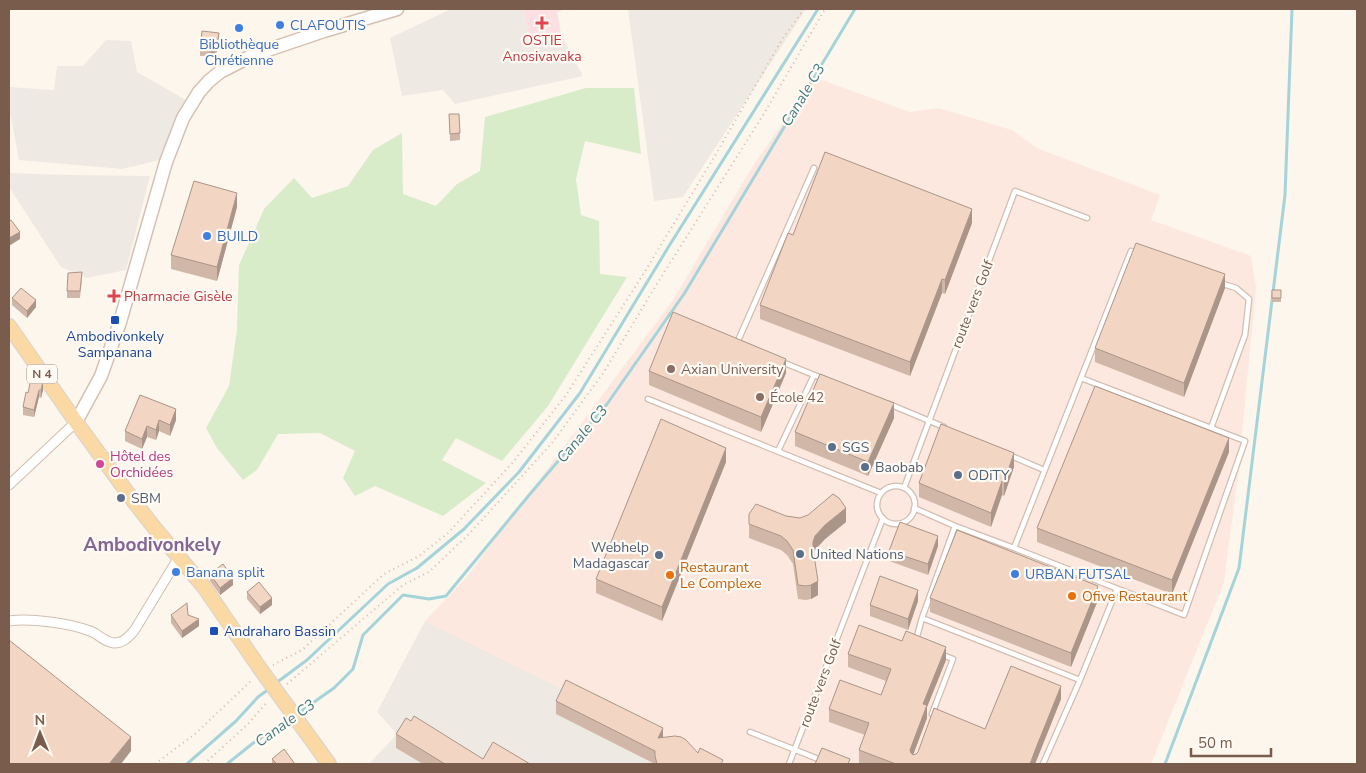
<svg xmlns="http://www.w3.org/2000/svg" width="1366" height="773" font-family="'Nunito Sans',sans-serif">
	<style>
		.commercial { fill: #fde8e0 }
		.industrial { fill: #efe9e4 }
		.medical { fill: #fbdfe3 }
		.green { fill: #d8ecc9 }
		.lines { fill: none; stroke-linecap: round; stroke-linejoin: round }
		.stream { stroke: #a5d3da; stroke-width: 3 }
		.lane-casing { stroke: #d1beb0; stroke-width: 7 }
		.street-casing { stroke: #d1beb0; stroke-width: 11 }
		.secondary-casing { stroke: #d6c0b0; stroke-width: 15 }
		.primary-casing { stroke: #dad1cd; stroke-width: 16 }
		.path { stroke: #d9b8a5; stroke-width: 2; stroke-dasharray: 1 4; stroke-linecap: butt }
		.lane { stroke: #fff; stroke-width: 4.5 }
		.street { stroke: #fff; stroke-width: 9 }
		.secondary { stroke: #fff; stroke-width: 12 }
		.primary { stroke: #fbd9a5; stroke-width: 14 }
		.wall { fill: #d1b7a8 }
		.shaded-wall { fill: #aa9588 }
		.building { fill: #f3d5c3; stroke: #aa9588 }
		.health-dot { fill: #e0444e; stroke: #fffaf3; stroke-width: 2 }
		.shop-dot { fill: #3f7fe0; stroke: #fffaf3; stroke-width: 2 }
		.transit-dot { fill: #1a4fb4; stroke: #fffaf3; stroke-width: 2 }
		.education-dot { fill: #8d6e63; stroke: #fffaf3; stroke-width: 2 }
		.service-dot { fill: #5c6f8a; stroke: #fffaf3; stroke-width: 2 }
		.hotel-dot { fill: #d1479c; stroke: #fffaf3; stroke-width: 2 }
		.food-dot { fill: #e8710a; stroke: #fffaf3; stroke-width: 2 }
		.labels { text-anchor: middle; stroke-width: 4.5; stroke-linejoin: round; paint-order: stroke }
		.shield { fill: #fffaf3; stroke: #a28b7f; stroke-width: 1 }
		.shield-label { font-size: 12px; font-weight: bold; fill: #7a5c4d }
		.shop-label { font-size: 14px; fill: #366cbe; stroke: #fffaf3; text-anchor: start }
		.health-label { font-size: 14px; fill: #be3a42; stroke: #fffaf3 }
		.street-label { font-size: 14px; fill: #7a5c4d; stroke: #fffaf3 }
		.transit-label { font-size: 14px; fill: #164399; stroke: #fffaf3 }
		.education-label { font-size: 14px; fill: #785e54; stroke: #fffaf3; text-anchor: start }
		.service-label { font-size: 14px; fill: #4e5e75; stroke: #fffaf3; text-anchor: start }
		.hotel-label { font-size: 14px; fill: #b23c85; stroke: #fffaf3; text-anchor: start }
		.food-label { font-size: 14px; fill: #c56008; stroke: #fffaf3; text-anchor: start }
		.water-label { font-size: 15px; font-style: italic; fill: #437c86; stroke: #fffaf3 }
		.district-label { font-size: 19px; font-weight: bold; fill: #846695; stroke: #fffaf3 }
	</style>
	<rect width="100%" height="100%" fill="#fdf6ec"/>
	<!-- commercial -->
	<path class="commercial" d="M814 77 910 112 939 108 1012 130 1037 148 1160 195 1151 220 1251 256 1256 287 1238 475 1224 582 1151 764H714L425 621 466 578 673 300 751 169Z"/>
	<!-- industrial -->
	<path class="industrial" d="M451 9H524L529 41 561 34 583 76 455 104 443 90 402 96 390 38Z
		M628 9H806L683 197 654 201Z
		M106 40 131 41 137 72 186 100 159 160 122 169 19 160 9 107V87L54 90 57 66H83Z
		M10 173 70 175 150 176 126 270 87 278 61 267 9 187V178Z
		M425 621 714 764H369L397 734 377 712Z"/>
	<!-- medical -->
	<path class="medical" d="M524 9H566L557 12 561 34 529 41Z"/>
	<!-- green -->
	<path class="green" d="M586 88H634L641 154 585 141 576 179 581 215 599 221 600 274 627 277 548 406 502 461 456 438 442 460 486 483 443 516 375 486 355 496 343 478 355 451 320 433 278 434 257 470 243 480 217 448 206 428 229 386 237 329 239 265 264 209 294 178 312 198 348 186 373 150 402 133 403 194 436 206 457 184 480 171 485 117Z"/>
	<g class="lines">
		<!-- stream -->
		<path class="stream" d="M276 683 307 660 388 584 417 568 464 529 519 472 580 393 669 246 818 9
			M297 714 334 688 353 669 363 635 403 595 429 599 446 596 530 494 607 404 684 294 855 9
			M187 764 236 721 258 697 269 689
			M227 764 252 744 291 717
			M1165 764 1239 568 1285 195 1292 9"/>
		<!-- lane casing -->
		<g class="lane-casing">
			<path id="lane" d="M737 343 814 168
				M782 362 824 379
				M648 399 881 493
				M889 404 944 427
				M1211 428 1245 335 1249 299 1236 288 1220 283
				M778 451 814 375
				M1009 455 1044 470
				M877 505a19 19 0 1 1 38 0a19 19 0 1 1-38 0Z
				M904 488 1015 191 1087 218
				M914 508 955 526 1014 548 1184 615 1245 441 1081 378
				M1014 548 1131 251 1137 253
				M922 618 1080 680
				M916 640 922 618 955 526
				M932 714 953 659 940 654
				M750 732 831 764
				M789 764 883 518
				M1043 764 1080 680 1117 589"/>
		</g>
		<!-- street casing -->
		<g class="street-casing">
			<path id="street" d="M9 485 76 422
				M9 621C31 618 69 623 90 631 99 634 104 642 114 643 124 643 128 637 134 631L179 557"/>
		</g>
		<!-- secondary casing -->
		<g class="secondary-casing">
			<path id="secondary" d="M76 422 101 376 120 322 166 162 183 118 199 92 209 81 220 72 253 55 324 31 397 9"/>
		</g>
		<!-- primary casing -->
		<g class="primary-casing">
			<path id="primary" d="M9 326 76 422 135 503 157 531 204 587 261 670 329 764"/>
		</g>
		<!-- path -->
		<path class="path" d="M273 665 302 650 384 574 419 556 448 533 514 461 566 395 644 273 713 159 783 38 804 9
			M287 684 403 585 429 572 470 533 552 443 604 372 655 287 765 112 825 9
			M155 764 195 734 253 679
			M204 764 248 724 268 701"/>
		<!-- lane -->
		<use href="#lane" class="lane"/>
		<!-- street -->
		<use href="#street" class="street"/>
		<!-- secondary -->
		<use href="#secondary" class="secondary"/>
		<!-- primary -->
		<use href="#primary" class="primary"/>
	</g>
	<!-- wall -->
	<path class="wall" d="M219 40 217 52 209 56H200V49Z
		M449 114 460 133V140L450 141Z
		M237 207 217 281 171 269V255Z
		M972 223 945 294 942 293 910 376 760 319V305L793 235Z
		M82 279 80 298H67V291Z
		M1225 288 1184 397 1095 362V348Z
		M1272 290H1281V302H1272Z
		M12 298 36 307 27 318 12 305Z
		M649 371 786 373 761 432 649 385Z
		M43 390 41 398 39 397 34 417 23 415V407L28 393Z
		M140 395 176 420 170 436 159 431 156 440 147 437 142 449 125 441V431Z
		M894 418 868 476 795 446V432Z
		M1229 452 1172 594 1037 542V528Z
		M726 462 662 621 596 593V579Z
		M1014 467 1004 496 1002 495 991 527 919 497V483Z
		M749 514 786 516 800 518 846 522 825 539 815 550 814 554 818 595 811 599 806 600 798 599 793 564 787 555 781 550 749 538Z
		M938 546 928 575 889 561V551Z
		M210 574 233 585 220 595 210 581Z
		M247 592 272 605 260 614 247 599Z
		M930 598 1098 600 1071 667 930 612Z
		M918 601 908 630 870 616V605Z
		M171 615H188L199 626 182 638 171 623Z
		M848 654 946 660 927 707V718L913 755 985 729 1061 699 1035 764H863L859 763V750L865 735 829 722V709L881 695 886 681 848 667Z
		M556 701 663 737 723 764H655L556 714Z
		M396 734 483 759 530 764H423L396 748Z
		M272 759 295 764H272Z"/>
	<!-- shaded-wall -->
	<path class="shaded-wall" d="M219 33 217 52 209 56V49Z
		M237 193V207L217 281V267Z
		M972 209V223L945 294V280Z
		M20 232V239L9 246V238Z
		M1225 274V288L1184 397V383Z
		M942 279V293L910 376V362Z
		M36 300V307L27 318V311Z
		M786 359V373L761 432V417Z
		M43 382V390L41 398V390Z
		M39 390V397L34 417V410Z
		M894 403V418L868 476V462Z
		M176 409V420L170 436V425Z
		M159 420V431L156 440V430Z
		M147 426V437L142 449V439Z
		M1229 438V452L1172 594V580Z
		M726 448V462L662 621V607Z
		M1014 453V467L1004 496V482Z
		M1002 481V495L991 527V513Z
		M846 508V522L825 539 815 550 813 556V542L815 536 825 525Z
		M938 536V546L928 575V564Z
		M233 578V585L220 595V588Z
		M818 581V595L811 599V585Z
		M1098 586V600L1071 667V653Z
		M918 590V601L908 630V619Z
		M272 598V605L260 614V607Z
		M199 619V626L182 638V631Z
		M946 647V660L927 707V718L910 763V750L923 704Z
		M1061 686V699L1035 764H1030L1036 748Z
		M663 728V741L658 738Z
		M131 737V751L121 764H109Z"/>
	<!-- building -->
	<path class="building" d="M202 31 219 33 217 45 209 49H200Z
		M449 114H459L460 133 450 134Z
		M825 152 972 209 945 280 942 279 910 362 760 305 788 233 793 235Z
		M194 181 237 193 217 267 171 255Z
		M11 220 20 232 9 238V221Z
		M1136 243 1225 274 1184 383 1095 348Z
		M82 272 80 291H67L68 273Z
		M21 288 36 300 27 311 12 298Z
		M1272 290H1281V298H1272Z
		M673 312 786 359 761 417 649 371Z
		M32 374 38 375 43 382 41 390H39L34 410 23 407 26 392 28 393Z
		M820 374 894 403 868 462 795 432Z
		M1095 386 1229 438 1172 580 1037 528Z
		M140 395 176 409 170 425 159 420 156 430 147 426 142 439 125 431Z
		M661 419 726 448 662 607 596 579Z
		M941 424 1014 453 1004 482 1002 481 991 513 919 483Z
		M833 494 839 498 846 508 825 525 815 536 813 542V549L818 581 811 585 806 586 798 585 793 550 787 541 781 536 749 524V514L756 504 786 516 800 518 808 515Z
		M900 522 938 536 928 564 889 551Z
		M957 530 1098 586 1071 653 930 598Z
		M223 564 233 578 220 588 210 574Z
		M880 576 918 590 908 619 870 605Z
		M259 582 272 598 260 607 247 592Z
		M187 603 188 615 199 619 182 631 171 615Z
		M859 625 902 641 906 631 946 647 923 704 927 705 910 750 911 753 913 755 916 754 918 752 934 708 985 729 1011 666 1061 686 1036 748 1030 764H896L859 750 869 723 829 709 840 680 881 695 891 669 848 654Z
		M9 640 131 737 109 764H9Z
		M566 680 663 728 658 738 675 736 681 737 686 740 698 753 700 748 723 760 721 764H657L655 756V751L556 701Z
		M414 716 483 759 493 742 530 764H445L396 734 406 718 411 721Z
		M822 748 850 759 848 764H815Z
		M284 749 295 764H277L272 759Z"/>
	<!-- markers -->
	<g class="health-dot">
		<path d="M539.5 15.5h5v5h5v5h-5v5h-5v-5h-5v-5h5z"/>
		<path d="M111.5 288.5h5v5h5v5h-5v5h-5v-5h-5v-5h5z"/>
	</g>
	<g class="shop-dot">
		<circle cx="280" cy="25" r="5"/>
		<circle cx="239" cy="28" r="5"/>
		<circle cx="207" cy="236" r="5"/>
		<circle cx="176" cy="572" r="5"/>
		<circle cx="1015" cy="574" r="5"/>
	</g>
	<g class="transit-dot">
		<rect x="110" y="315" width="10" height="10" rx="2.5"/>
		<rect x="209" y="626" width="10" height="10" rx="2.5"/>
	</g>
	<g class="education-dot">
		<circle cx="671" cy="369" r="5"/>
		<circle cx="760" cy="397" r="5"/>
	</g>
	<g class="service-dot">
		<circle cx="832" cy="447" r="5"/>
		<circle cx="865" cy="467" r="5"/>
		<circle cx="958" cy="475" r="5"/>
		<circle cx="121" cy="498" r="5"/>
		<circle cx="800" cy="554" r="5"/>
		<circle cx="659" cy="555" r="5"/>
	</g>
	<circle class="hotel-dot" cx="100" cy="464" r="5"/>
	<g class="food-dot">
		<circle cx="670" cy="575" r="5"/>
		<circle cx="1072" cy="596" r="5"/>
	</g>
	<g class="labels">
		<!-- shield labels -->
		<rect class="shield" x="27" y="364.5" width="30" height="19" rx="4"/>
		<g class="shield-label">
			<text x="42" y="378">N 4</text>
		</g>
		<!-- shop labels -->
		<g class="shop-label">
			<text x="290" y="30">CLAFOUTIS</text>
			<text x="239" y="49" text-anchor="middle">Bibliothèque<tspan x="239" dy="16">Chrétienne</tspan></text>
			<text x="217" y="241">BUILD</text>
			<text x="186" y="577">Banana split</text>
			<text x="1025" y="579">URBAN FUTSAL</text>
		</g>
		<!-- health labels -->
		<g class="health-label">
			<text x="542" y="45">OSTIE<tspan x="542" dy="16">Anosivavaka</tspan></text>
			<text x="124" y="301" text-anchor="start">Pharmacie Gisèle</text>
		</g>
		<!-- street labels -->
		<g class="street-label">
			<text transform="translate(972 304) rotate(-69)" y="5">route vers Golf</text>
			<text transform="translate(820 683) rotate(-69)" y="5">route vers Golf</text>
		</g>
		<!-- transit labels -->
		<g class="transit-label">
			<text x="115" y="341">Ambodivonkely<tspan x="115" dy="16">Sampanana</tspan></text>
			<text x="224" y="636" text-anchor="start">Andraharo Bassin</text>
		</g>
		<!-- education labels -->
		<g class="education-label">
			<text x="681" y="374">Axian University</text>
			<text x="770" y="402">École 42</text>
		</g>
		<!-- service labels -->
		<g class="service-label">
			<text x="842" y="452">SGS</text>
			<text x="875" y="472">Baobab</text>
			<text x="968" y="480">ODiTY</text>
			<text x="131" y="503">SBM</text>
			<text x="649" y="552" text-anchor="end">Webhelp<tspan x="649" dy="16">Madagascar</tspan></text>
			<text x="810" y="559">United Nations</text>
		</g>
		<!-- hotel labels -->
		<g class="hotel-label">
			<text x="110" y="461">Hôtel des<tspan x="110" dy="16">Orchidées</tspan></text>
		</g>
		<!-- food labels -->
		<g class="food-label">
			<text x="680" y="572">Restaurant<tspan x="680" dy="16">Le Complexe</tspan></text>
			<text x="1082" y="601">Ofive Restaurant</text>
		</g>
		<!-- water labels -->
		<g class="water-label">
			<text transform="translate(803 95) rotate(-59)" y="5">Canale C3</text>
			<text transform="translate(582 434) rotate(-50)" y="5">Canale C3</text>
			<text transform="translate(285 723) rotate(-36)" y="5">Canale C3</text>
		</g>
		<!-- district labels -->
		<g class="district-label">
			<text x="152" y="551">Ambodivonkely</text>
		</g>
	</g>
	<!-- border -->
	<rect width="1366" height="773" fill="none" stroke="#7a5c4d" stroke-width="20"/>
	<!-- north arrow -->
	<g transform="translate(40 733) rotate(359)" stroke="#fffaf3" stroke-width="4" paint-order="stroke">
	<path d="M0-4L9 19L0 12L-9 19Z" fill="#7a5c4d"/>
	<text y="-8" font-size="14" font-weight="bold" text-anchor="middle" fill="#7a5c4d">N</text>
	</g>
	<!-- scale -->
	<path d="M1191 748v8h80v-8" fill="none" stroke="#7a5c4d" stroke-width="2.5"/>
	<text x="1198" y="748" font-size="15" fill="#7a5c4d" stroke="#fffaf3" stroke-width="4" paint-order="stroke">50 m</text>
</svg>
